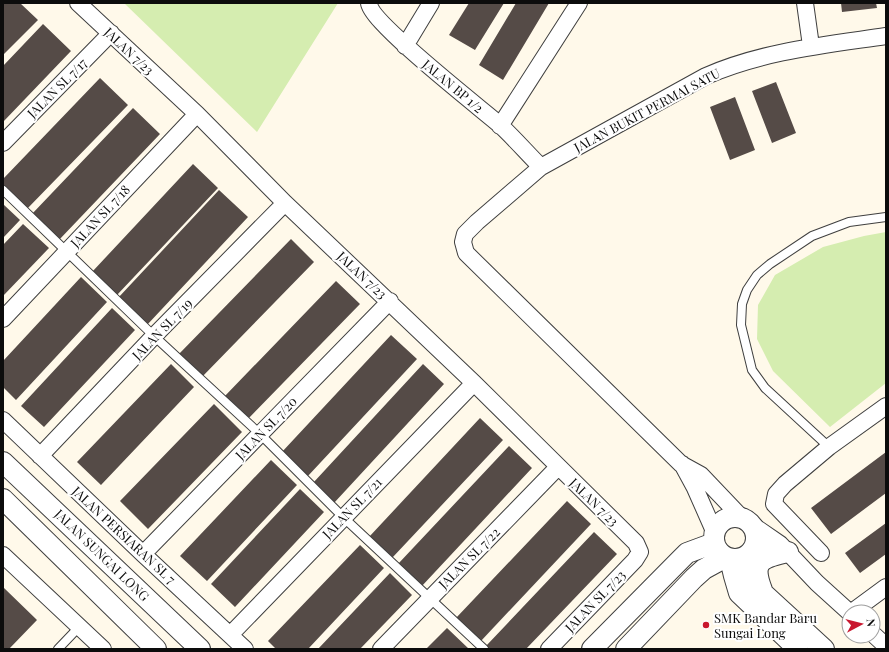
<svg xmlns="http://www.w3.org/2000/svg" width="889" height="652" font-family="'Playfair Display',serif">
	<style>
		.green { fill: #d5edb0 }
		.building { fill: #554b47 }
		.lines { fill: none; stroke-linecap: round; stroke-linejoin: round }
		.service-casing { stroke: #3f3f3f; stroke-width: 10 }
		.minor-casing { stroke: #3f3f3f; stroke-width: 18 }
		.tertiary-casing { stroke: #3f3f3f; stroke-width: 22 }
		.service { stroke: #fff; stroke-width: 8 }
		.minor { stroke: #fff; stroke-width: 16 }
		.tertiary { stroke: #fff; stroke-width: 20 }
		.poi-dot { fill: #c9172f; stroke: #fff; stroke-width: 1.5 }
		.labels { text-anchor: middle; stroke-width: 4; stroke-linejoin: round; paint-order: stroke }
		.street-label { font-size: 13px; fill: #0c0c0c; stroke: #fff }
		.poi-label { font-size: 13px; fill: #0c0c0c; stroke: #fff; text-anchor: start }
	</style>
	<rect width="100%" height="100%" fill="#fff9ea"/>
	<!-- green -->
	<path class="green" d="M124 3H338L257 132Z
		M886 232V383L830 427 773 371 757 339 758 305 775 275 823 247 864 236Z"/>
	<!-- building -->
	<path class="building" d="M3 3H20L38 20 3 55Z
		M469 3H504L475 50 449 35Z
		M516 3H549L503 80 479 65Z
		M841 3H876L877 8 842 12Z
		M43 24 71 51 3 122V66Z
		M100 78 128 105 26 210 3 188V179Z
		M776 82 796 133 772 143 752 91Z
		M735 97 755 150 730 160 710 107Z
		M133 108 160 134 58 241 31 215Z
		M193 164 218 188 117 295 92 272Z
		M219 190 248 217 147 325 118 298Z
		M3 204 20 220 3 238Z
		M23 224 49 248 3 296V245Z
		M291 239 314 262 201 378 178 355Z
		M81 277 107 302 16 400 3 387V361Z
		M336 281 360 304 246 421 223 398Z
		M112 308 135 330 44 427 21 406Z
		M391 335 417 359 307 477 281 453Z
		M171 364 194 387 101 485 77 462Z
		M423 364 444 384 334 503 313 483Z
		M214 404 242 432 148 529 120 501Z
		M480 418 503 440 392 558 369 537Z
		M509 446 532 468 421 587 398 564Z
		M886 452V493L831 534 811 508Z
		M271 460 297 485 207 581 180 556Z
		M300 489 324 512 235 607 211 584Z
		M567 501 591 524 480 642 456 618Z
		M886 523V554L860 573 845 553Z
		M594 532 617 554 526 649H489L486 646Z
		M360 545 384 568 308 649H276L268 641Z
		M390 573 412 595 360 649H318Z
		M3 587 37 620 9 649H3Z
		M447 628 469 649H426Z"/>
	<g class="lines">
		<!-- service casing -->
		<g class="service-casing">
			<path id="service" d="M3 190 154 336 260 434 343 517 484 649
				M829 447 765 388 752 370 741 325 742 304 747 290 757 275 770 264 812 236 849 222 886 217
				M58 649 80 626"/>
		</g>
		<!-- minor casing -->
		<g class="minor-casing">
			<path id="minor" d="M78 3 197 114 285 203 474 383 636 543 640 552 635 560 549 649
				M369 3C370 22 479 107 500 125 514 138 527 153 541 167
				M805 3 811 46
				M405 46 431 3
				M500 126 579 3
				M3 143 111 33
				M3 319 197 114
				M3 420 143 554 245 649
				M40 456 154 336 285 203
				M682 464 695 488 714 531
				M741 517 701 475 681 464 466 253 463 242 465 234 477 222 541 167 706 76C763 51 825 45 886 36
				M751 524 780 544 817 583 849 612
				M754 547 780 544
				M821 553 774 504 776 494 785 484 829 447 886 406
				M143 554 390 301
				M3 555 103 649
				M852 612 886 587
				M873 634 886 646
				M230 635 474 383
				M381 649 558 467"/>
		</g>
		<!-- tertiary casing -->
		<g class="tertiary-casing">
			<path id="tertiary" d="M3 462 200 649
				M3 499 156 649
				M714 538a21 21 0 1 1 42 0a21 21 0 1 1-42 0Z
				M744 557V566L748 576 763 593 824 649
				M730 559 734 576 739 593 798 649
				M762 590C751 561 761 558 788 552
				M592 649 681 559 687 553 714 543
				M626 649 694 578 704 569 726 557"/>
		</g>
		<!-- service -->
		<use href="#service" class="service"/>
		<!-- minor -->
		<use href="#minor" class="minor"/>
		<!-- tertiary -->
		<use href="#tertiary" class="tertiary"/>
	</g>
	<!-- markers -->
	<circle class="poi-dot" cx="706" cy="625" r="4"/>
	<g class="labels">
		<!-- street labels -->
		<g class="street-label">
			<text transform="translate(129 51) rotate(43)" y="5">JALAN 7/23</text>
			<text transform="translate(453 86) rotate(40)" y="5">JALAN BP 1/2</text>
			<text transform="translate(57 88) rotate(-45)" y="5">JALAN SL 7/17</text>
			<text transform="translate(647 110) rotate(-28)" y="5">JALAN BUKIT PERMAI SATU</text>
			<text transform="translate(100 216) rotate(-47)" y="5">JALAN SL 7/18</text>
			<text transform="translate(362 275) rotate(43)" y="5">JALAN 7/23</text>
			<text transform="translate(162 329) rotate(-46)" y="5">JALAN SL 7/19</text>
			<text transform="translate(266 428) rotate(-46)" y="5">JALAN SL 7/20</text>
			<text transform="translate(594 502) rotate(44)" y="5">JALAN 7/23</text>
			<text transform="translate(352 508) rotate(-46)" y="5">JALAN SL 7/21</text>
			<text transform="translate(124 535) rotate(43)" y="5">JALAN PERSIARAN SL 7</text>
			<text transform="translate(102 555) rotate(44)" y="5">JALAN SUNGAI LONG</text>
			<text transform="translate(469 558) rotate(-45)" y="5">JALAN SL 7/22</text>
			<text transform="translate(595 601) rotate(-46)" y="5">JALAN SL 7/23</text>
		</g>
		<!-- poi labels -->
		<g class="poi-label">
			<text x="714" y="623">SMK Bandar Baru<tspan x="714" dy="15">Sungai Long</tspan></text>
		</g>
	</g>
	<!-- border -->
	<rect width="889" height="652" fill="none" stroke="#0c0c0c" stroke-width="8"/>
	<!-- north arrow -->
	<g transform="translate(861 624) rotate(83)"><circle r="19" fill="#ffffff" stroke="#9e9e9e"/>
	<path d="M0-3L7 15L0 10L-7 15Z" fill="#c9172f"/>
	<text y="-6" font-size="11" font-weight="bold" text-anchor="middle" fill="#0c0c0c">N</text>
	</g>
</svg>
